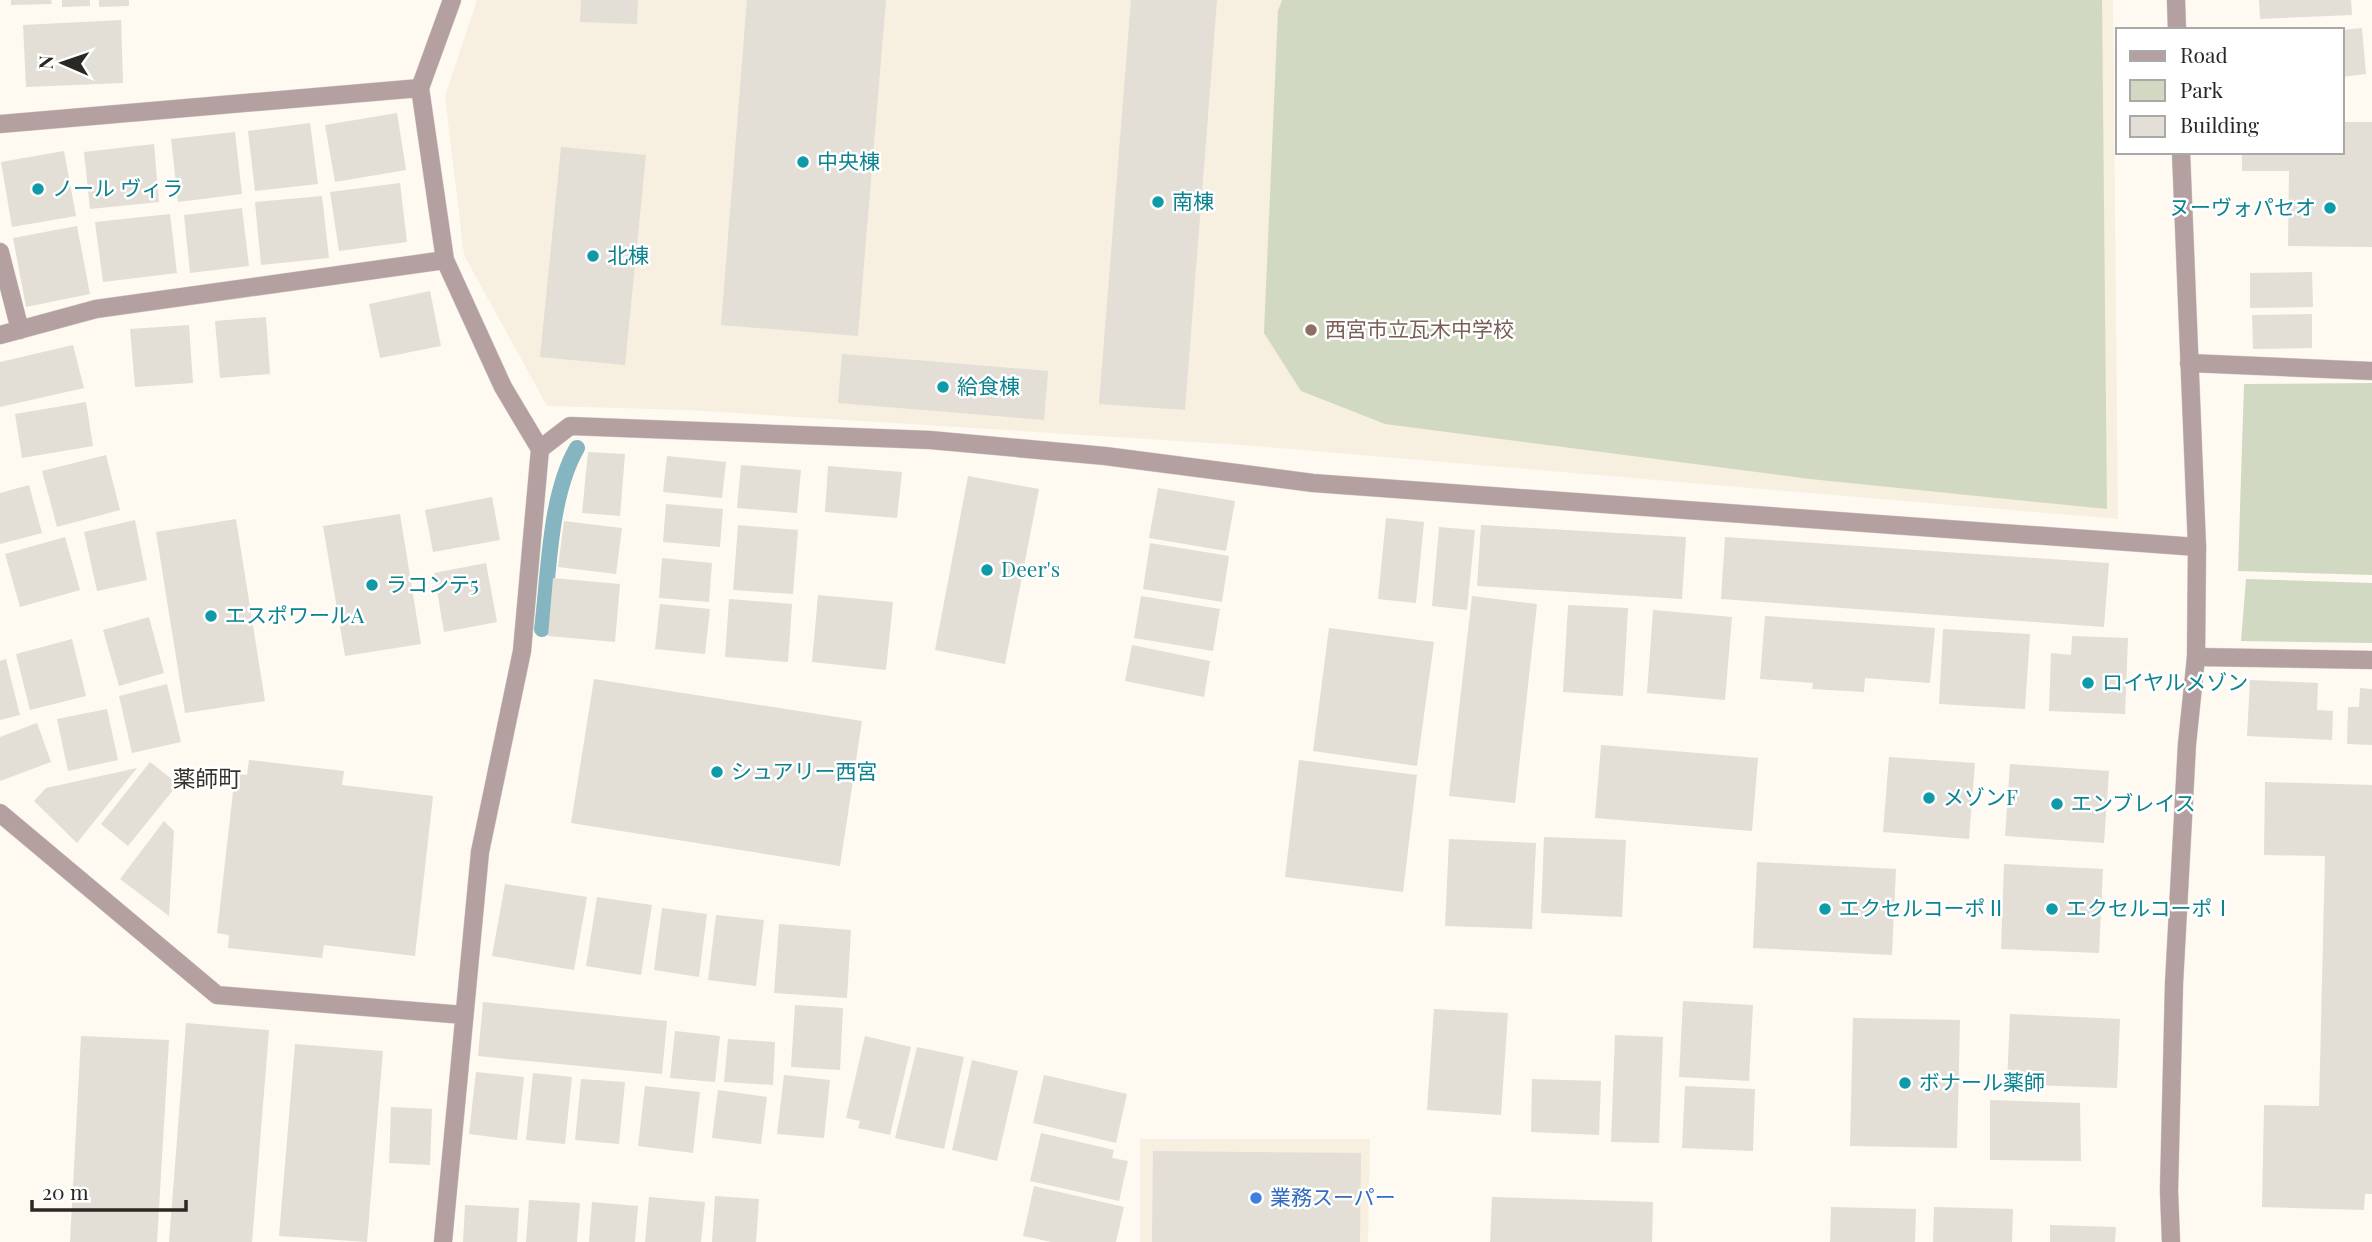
<svg xmlns="http://www.w3.org/2000/svg" width="2372" height="1242" font-family="'Playfair Display','Noto Sans JP',serif">
	<style>
		.built { fill: #f7efdf }
		.green { fill: #d2d9c2 }
		.lines { fill: none; stroke-linecap: round; stroke-linejoin: round }
		.stream { stroke: #84b5c0; stroke-width: 16 }
		.building { fill: #e3ded6 }
		.minor-casing { stroke: #d8d4cc; stroke-width: 19 }
		.tertiary-casing { stroke: #d8d4cc; stroke-width: 19 }
		.minor { stroke: #b4a0a1; stroke-width: 18 }
		.tertiary { stroke: #b4a0a1; stroke-width: 18 }
		.culture-dot { fill: #0f9aa8; stroke: #fff; stroke-width: 2.5 }
		.education-dot { fill: #8d6e63; stroke: #fff; stroke-width: 2.5 }
		.shop-dot { fill: #3f7fe0; stroke: #fff; stroke-width: 2.5 }
		.labels { text-anchor: middle; stroke-width: 5; stroke-linejoin: round; paint-order: stroke }
		.culture-label { font-size: 21px; fill: #0d838f; stroke: #fff; text-anchor: start }
		.education-label { font-size: 21px; fill: #785e54; stroke: #fff; text-anchor: start }
		.shop-label { font-size: 21px; fill: #366cbe; stroke: #fff; text-anchor: start }
		.neighbourhood-label { font-size: 23px; fill: #38342d; stroke: #fff }
	</style>
	<rect width="100%" height="100%" fill="#fefaf1"/>
	<!-- built -->
	<path class="built" d="M477 0H2113L2118 519 1242 445 688 410 547 406 464 255 445 96Z
		M1140 1139H1370L1368 1242H1140Z"/>
	<!-- green -->
	<path class="green" d="M1282 0H2102L2107 509 1810 479 1385 424 1301 391 1264 333 1278 11Z
		M2372 383V575L2238 571 2244 384Z
		M2246 579 2372 583V643L2241 641Z"/>
	<g class="lines">
		<!-- stream -->
		<path class="stream" d="M542 629C549 574 549 496 577 448"/>
	</g>
	<!-- building -->
	<path class="building" d="M11 0H51L52 4 11 5Z
		M62 0H90V6L62 7Z
		M99 0H129V6L99 7Z
		M581 0H638L637 24 580 22Z
		M747 0H886L858 336 721 325Z
		M1131 0H1217L1185 410 1099 404Z
		M2259 0H2351L2352 15 2260 19Z
		M121 20 123 83 26 87 23 25Z
		M2362 28 2366 74 2342 77V30Z
		M397 113 406 170 335 182 325 125Z
		M2342 122H2372V247L2288 246 2289 171H2242V152H2342Z
		M310 123 318 184 255 191 248 131Z
		M235 132 242 194 178 202 171 139Z
		M154 144 159 202 90 209 84 152Z
		M561 147 646 155 625 365 540 357Z
		M64 151 76 216 12 227 1 162Z
		M400 183 407 242 339 251 330 192Z
		M322 196 329 258 261 265 255 202Z
		M242 208 249 266 190 273 184 215Z
		M170 214 177 273 103 282 95 222Z
		M77 226 90 294 26 307 13 238Z
		M2312 272 2313 307 2250 308V273Z
		M430 291 441 346 380 358 369 304Z
		M2312 314V348L2253 349 2252 315Z
		M266 317 270 374 220 378 215 321Z
		M189 325 193 383 135 387 130 329Z
		M73 345 84 388 0 407V362Z
		M842 354 1048 371 1044 420 838 403Z
		M86 402 93 446 22 458 15 414Z
		M588 452 625 454 620 516 582 513Z
		M106 455 120 510 57 527 42 471Z
		M667 456 726 462 722 498 663 492Z
		M741 465 801 470 797 513 737 508Z
		M828 466 902 472 897 518 825 512Z
		M968 476 1039 489 1005 664 935 650Z
		M29 485 42 533 0 544V493Z
		M1158 488 1235 501 1226 551 1149 538Z
		M492 497 500 540 433 552 425 510Z
		M666 504 723 509 720 547 663 542Z
		M400 514 421 644 345 656 323 526Z
		M1386 518 1424 522 1416 603 1378 599Z
		M236 519 265 701 185 713 156 532Z
		M135 520 147 580 97 591 84 532Z
		M564 521 622 528 616 574 558 567Z
		M738 525 798 530 793 594 733 590Z
		M1481 525 1686 537 1682 599 1477 586Z
		M1439 527 1475 530 1467 610 1432 606Z
		M65 537 80 590 20 607 5 554Z
		M1725 537 2109 563 2104 627 1721 599Z
		M1150 543 1229 556 1222 602 1143 589Z
		M662 558 712 563 709 602 659 598Z
		M486 563 497 622 444 632 434 573Z
		M553 578 620 584 615 642 548 636Z
		M818 595 893 602 886 670 812 662Z
		M1141 596 1220 609 1213 651 1134 638Z
		M1472 596 1537 604 1515 803 1449 796Z
		M729 599 792 604 788 662 725 657Z
		M660 604 710 609 705 654 655 649Z
		M1568 605 1628 608 1623 696 1563 692Z
		M1653 610 1732 617 1725 700 1647 693Z
		M1765 616 1935 628 1930 683 1865 678 1864 692 1812 689 1813 683 1760 679Z
		M149 617 164 673 119 686 103 630Z
		M1329 628 1434 642 1417 766 1313 751Z
		M1943 629 2030 634 2025 709 1939 704Z
		M2072 636 2128 638 2125 714 2049 711 2051 653 2071 655Z
		M72 639 86 696 30 710 16 654Z
		M1132 645 1210 661 1204 697 1125 681Z
		M6 659 20 715 0 720V661Z
		M594 679 862 721 840 866 571 823Z
		M2250 680 2318 683 2317 710 2333 711 2332 740 2247 736Z
		M167 684 181 742 132 753 119 696Z
		M2360 688 2372 689V745L2347 744 2348 707H2359Z
		M107 709 118 760 68 771 57 719Z
		M37 723 51 762 0 781V737Z
		M1601 745 1758 758 1752 831 1595 818Z
		M1889 757 1975 763 1969 839 1883 832Z
		M249 760 344 771 342 785 433 796 415 956 324 945 322 958 228 948 229 935 217 933 235 774 247 775Z
		M1299 760 1417 775 1403 892 1285 877Z
		M150 762 178 784 128 846 101 824Z
		M2010 764 2109 771 2104 843 2005 836Z
		M137 768 77 843 34 801 46 788Z
		M2265 782 2372 785V1194H2365L2364 1210 2262 1207 2264 1105 2319 1106 2325 856 2264 855Z
		M164 821 174 831 169 916 120 879Z
		M1544 837 1626 840 1622 917 1541 913Z
		M1449 839 1536 843 1532 929 1445 926Z
		M1757 862 1896 869 1892 955 1753 948Z
		M2004 864 2103 869 2099 953 2001 949Z
		M505 884 587 897 574 970 492 956Z
		M597 897 652 905 641 975 586 966Z
		M662 908 707 914 699 977 654 970Z
		M716 915 764 920 756 986 708 980Z
		M779 924 851 930 847 998 774 993Z
		M1683 1001 1753 1005 1749 1081 1679 1077Z
		M483 1002 667 1021 662 1074 478 1056Z
		M795 1005 843 1008 840 1070 791 1067Z
		M1434 1009 1508 1013 1501 1115 1427 1110Z
		M2010 1014 2120 1019 2117 1088 2007 1084Z
		M1853 1018 1960 1020 1957 1148 1850 1146Z
		M186 1023 269 1030 252 1242H169Z
		M675 1031 720 1036 715 1082 670 1078Z
		M1615 1035 1663 1037 1659 1143 1611 1142Z
		M81 1036 169 1040 157 1242H70Z
		M865 1036 911 1047 890 1135 858 1128 860 1121 846 1118Z
		M728 1039 775 1042 773 1085 724 1082Z
		M295 1044 383 1051 367 1242 279 1236Z
		M917 1047 964 1057 944 1149 895 1138Z
		M972 1060 1018 1071 997 1161 952 1150Z
		M476 1072 524 1077 517 1140 469 1134Z
		M533 1073 572 1077 565 1144 526 1140Z
		M784 1075 830 1080 824 1138 777 1134Z
		M1044 1075 1127 1094 1116 1143 1033 1123Z
		M581 1079 625 1082 619 1144 575 1140Z
		M1532 1079 1601 1081 1599 1135 1531 1132Z
		M645 1086 700 1092 693 1153 638 1146Z
		M1685 1086 1755 1089 1753 1151 1682 1148Z
		M718 1090 767 1097 761 1144 712 1138Z
		M1990 1100 2080 1103 2081 1161 1990 1160Z
		M391 1107 432 1109 430 1165 389 1163Z
		M1041 1133 1114 1150 1112 1158 1128 1161 1119 1201 1030 1181Z
		M1153 1151 1361 1153 1360 1242H1152Z
		M1034 1186 1124 1207 1116 1242H1052L1023 1236Z
		M715 1196 759 1199 756 1242H712Z
		M649 1197 705 1202 701 1242H645Z
		M1492 1197 1653 1202 1652 1242H1490Z
		M529 1200 580 1203 577 1242H526Z
		M592 1202 638 1206 635 1242H589Z
		M465 1205 519 1208 517 1242H463Z
		M1831 1207 1916 1209 1915 1242H1830Z
		M1934 1207 2013 1209 2012 1242H1933Z
		M2050 1225 2116 1227 2115 1242H2050Z"/>
	<g class="lines">
		<!-- minor casing -->
		<g class="minor-casing">
			<path id="minor" d="M0 124 420 88
				M0 252 20 330
				M0 335 96 309 445 260
				M2189 363 2372 371
				M540 449 570 426 930 440 1105 456 1313 483 2197 547
				M2196 657 2372 660
				M0 813 217 995 464 1015
				M443 1242 480 852 522 651 540 449 503 387 445 260 420 88 452 0"/>
		</g>
		<!-- tertiary casing -->
		<g class="tertiary-casing">
			<path id="tertiary" d="M2176 0 2177 30
				M2171 1242 2169 1191 2174 984 2187 744 2196 657 2197 547 2181 152"/>
		</g>
		<!-- minor -->
		<use href="#minor" class="minor"/>
		<!-- tertiary -->
		<use href="#tertiary" class="tertiary"/>
	</g>
	<!-- markers -->
	<g class="culture-dot">
		<circle cx="803" cy="162" r="7"/>
		<circle cx="38" cy="189" r="7"/>
		<circle cx="1158" cy="202" r="7"/>
		<circle cx="2330" cy="208" r="7"/>
		<circle cx="593" cy="256" r="7"/>
		<circle cx="943" cy="387" r="7"/>
		<circle cx="987" cy="570" r="7"/>
		<circle cx="372" cy="585" r="7"/>
		<circle cx="211" cy="616" r="7"/>
		<circle cx="2088" cy="683" r="7"/>
		<circle cx="717" cy="772" r="7"/>
		<circle cx="1929" cy="798" r="7"/>
		<circle cx="2057" cy="804" r="7"/>
		<circle cx="1825" cy="909" r="7"/>
		<circle cx="2052" cy="909" r="7"/>
		<circle cx="1905" cy="1083" r="7"/>
	</g>
	<circle class="education-dot" cx="1311" cy="330" r="7"/>
	<circle class="shop-dot" cx="1256" cy="1198" r="7"/>
	<g class="labels">
		<!-- culture labels -->
		<g class="culture-label">
			<text x="817" y="169">中央棟</text>
			<text x="52" y="196">ノール ヴィラ</text>
			<text x="1172" y="209">南棟</text>
			<text x="2316" y="215" text-anchor="end">ヌーヴォパセオ</text>
			<text x="607" y="263">北棟</text>
			<text x="957" y="394">給食棟</text>
			<text x="1001" y="577">Deer's</text>
			<text x="386" y="592">ラコンテ5</text>
			<text x="225" y="623">エスポワールA</text>
			<text x="2102" y="690">ロイヤルメゾン</text>
			<text x="731" y="779">シュアリー西宮</text>
			<text x="1943" y="805">メゾンF</text>
			<text x="2071" y="811">エンブレイス</text>
			<text x="1839" y="916">エクセルコーポⅡ</text>
			<text x="2066" y="916">エクセルコーポⅠ</text>
			<text x="1919" y="1090">ボナール薬師</text>
		</g>
		<!-- education labels -->
		<g class="education-label">
			<text x="1325" y="337">西宮市立瓦木中学校</text>
		</g>
		<!-- shop labels -->
		<g class="shop-label">
			<text x="1270" y="1205">業務スーパー</text>
		</g>
		<!-- neighbourhood labels -->
		<g class="neighbourhood-label">
			<text x="207" y="787">薬師町</text>
		</g>
	</g>
	<!-- legend -->
	<rect x="2116" y="28" width="228" height="126" fill="#ffffff" stroke="#aaa9a8" stroke-width="2"/>
	<rect x="2130" y="51" width="35" height="10" fill="#b4a0a1" stroke="#aaa9a8" stroke-width="2"/>
	<text x="2180" y="63" font-size="21" fill="#2a2825">Road</text>
	<rect x="2130" y="80" width="35" height="21" fill="#d2d9c2" stroke="#aaa9a8" stroke-width="2"/>
	<text x="2180" y="98" font-size="21" fill="#2a2825">Park</text>
	<rect x="2130" y="116" width="35" height="21" fill="#e3ded6" stroke="#aaa9a8" stroke-width="2"/>
	<text x="2180" y="133" font-size="21" fill="#2a2825">Building</text>
	<!-- north arrow -->
	<g transform="translate(63 63) rotate(272)" stroke="#ffffff" stroke-width="5" paint-order="stroke">
	<path d="M0-5L12 26L0 18L-12 26Z" fill="#2a2825"/>
	<text y="-10" font-size="19" font-weight="bold" text-anchor="middle" fill="#2a2825">N</text>
	</g>
	<!-- scale -->
	<path d="M32 1200v10h154v-10" fill="none" stroke="#2a2825" stroke-width="3.5"/>
	<text x="42" y="1200" font-size="21" fill="#2a2825" stroke="#ffffff" stroke-width="5" paint-order="stroke">20 m</text>
</svg>
